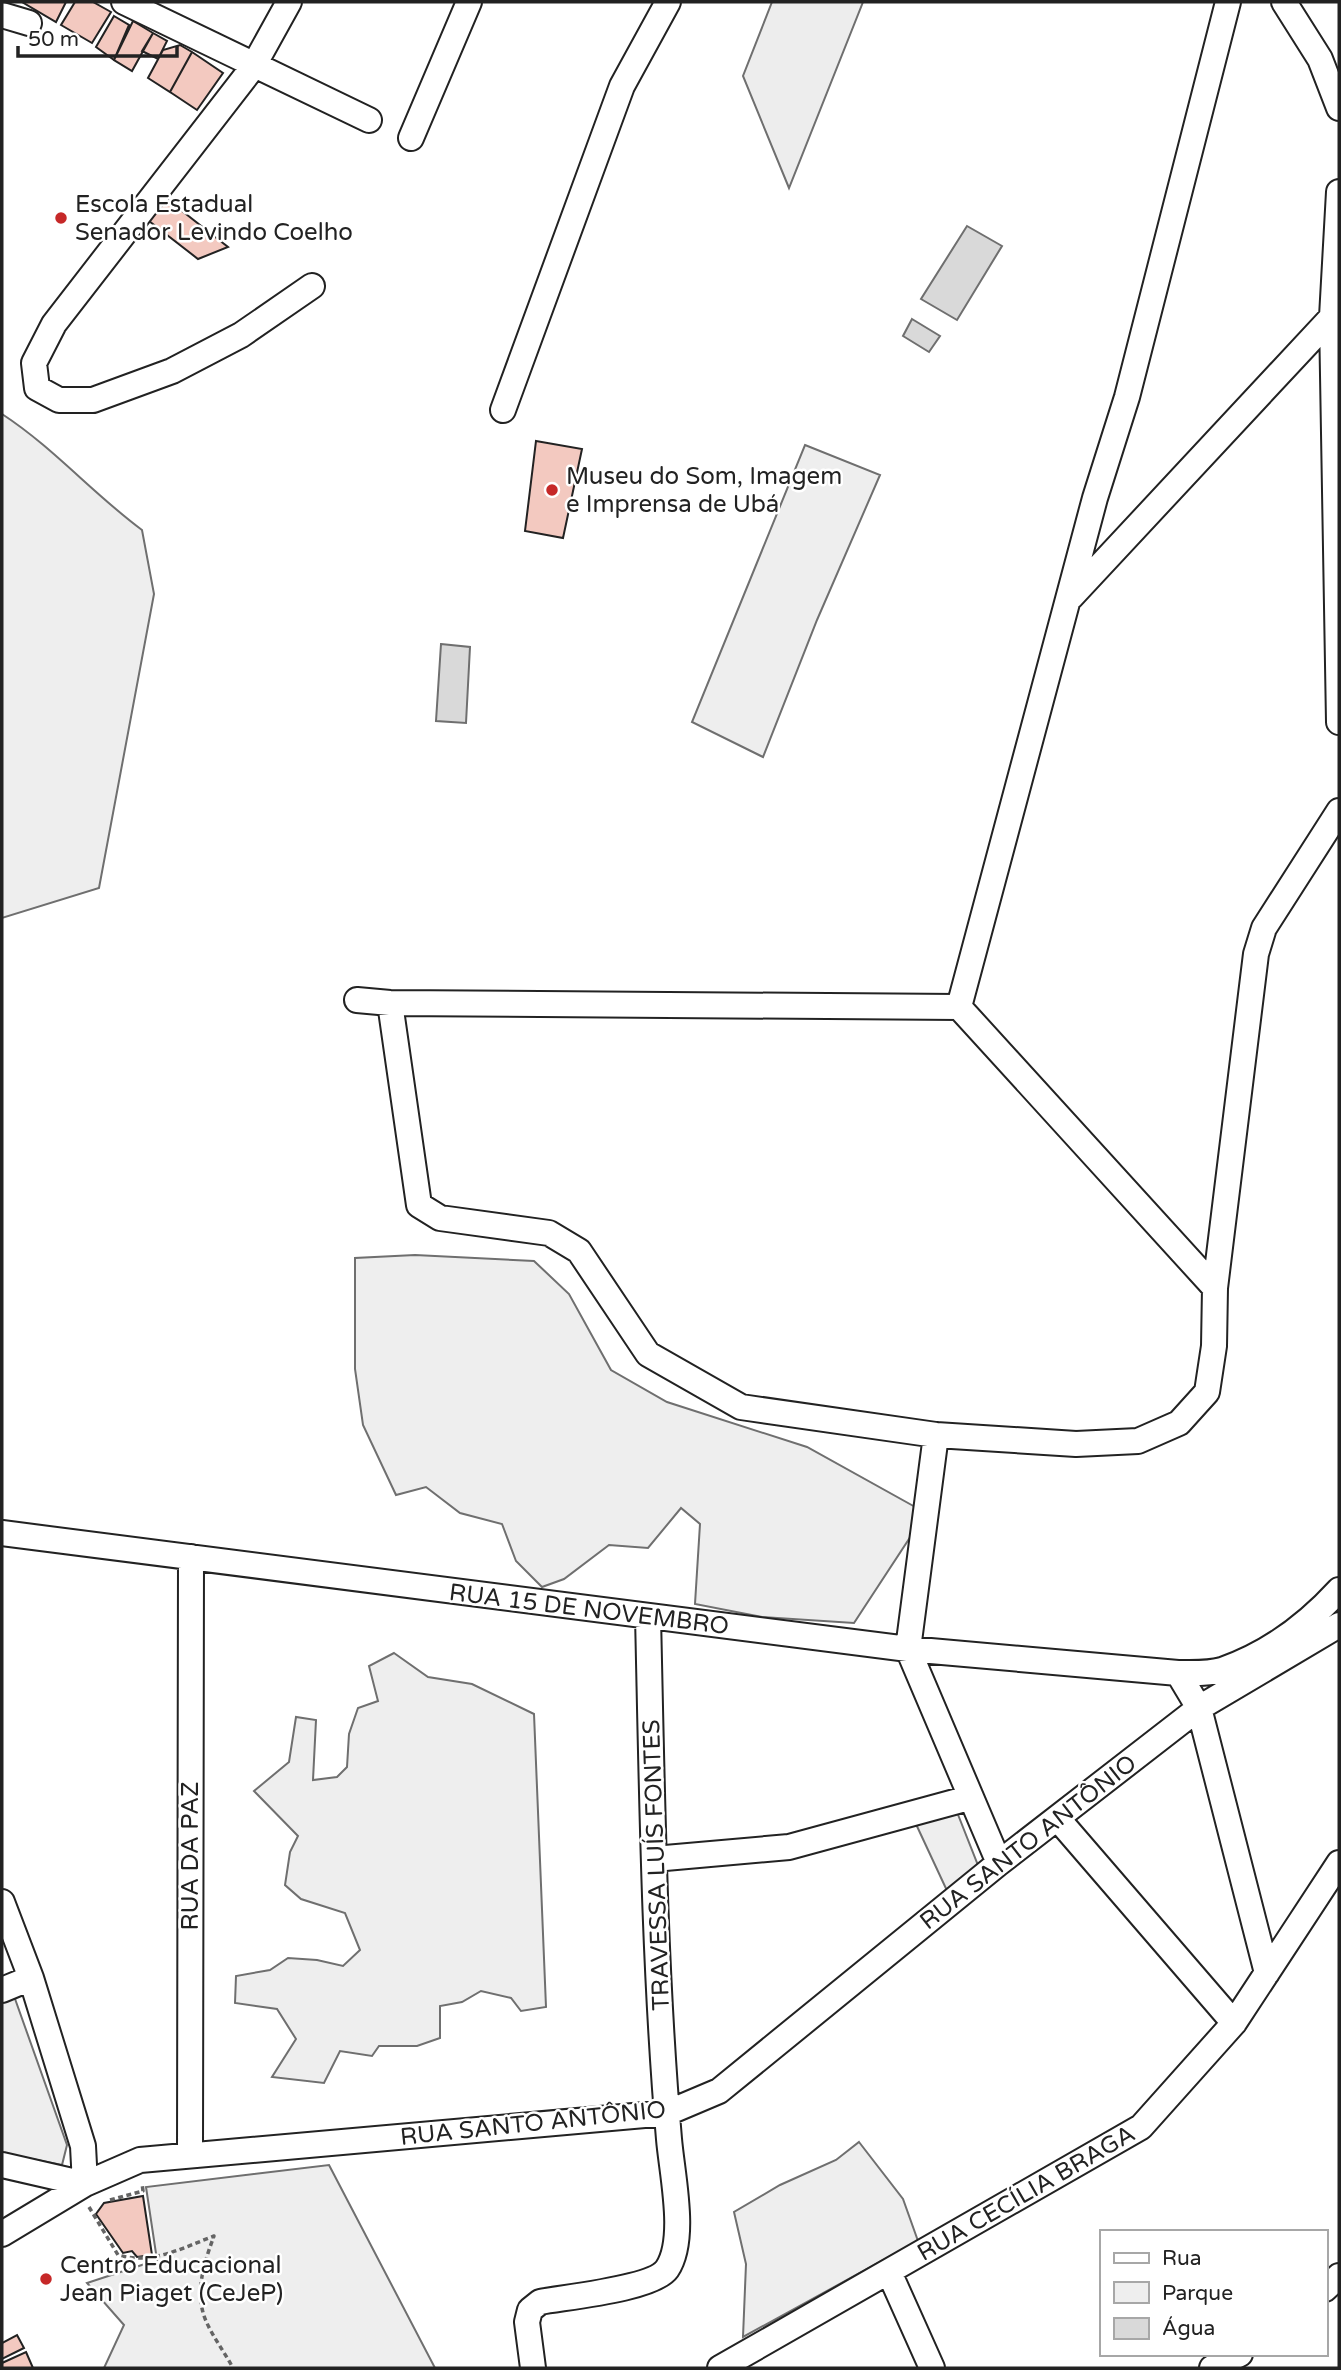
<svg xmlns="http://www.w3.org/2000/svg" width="1341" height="2370" font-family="'Varela Round',sans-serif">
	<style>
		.green { fill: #eee; stroke: #6f6f6f; stroke-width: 2 }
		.parking { fill: #ededed; stroke: #6f6f6f; stroke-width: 2 }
		.water { fill: #d9d9d9; stroke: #6f6f6f; stroke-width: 2 }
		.building { fill: #f3c9c0; stroke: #222; stroke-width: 2 }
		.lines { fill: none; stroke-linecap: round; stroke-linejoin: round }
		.minor-casing { stroke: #222; stroke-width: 28 }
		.path { stroke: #646464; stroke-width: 3.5; stroke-dasharray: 5 3.5; stroke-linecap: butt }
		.minor { stroke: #fff; stroke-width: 24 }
		.poi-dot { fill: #c62828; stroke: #fff; stroke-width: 2.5 }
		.labels { text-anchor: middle; stroke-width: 5; stroke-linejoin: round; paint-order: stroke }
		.poi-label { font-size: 24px; fill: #222; stroke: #fff; text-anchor: start }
		.street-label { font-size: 24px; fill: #222; stroke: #fff }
	</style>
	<rect width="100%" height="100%" fill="#fff"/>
	<!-- green -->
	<path class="green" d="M2 414C54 448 92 493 142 530L154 594 99 888 2 918Z
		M805 445 880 475 817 620 763 757 692 722Z
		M415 1255 534 1261 569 1294 611 1370 667 1402 807 1447 926 1513 854 1623 762 1617 695 1604 700 1524 681 1508 648 1548 609 1545 564 1579 542 1587 516 1561 502 1524 460 1513 426 1487 396 1495 363 1425 355 1369V1258Z
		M394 1653 428 1677 472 1684 534 1714 546 2007 521 2011 511 1998 481 1991 462 2002 440 2006V2038L417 2046H379L372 2056 340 2051 324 2083 272 2077 296 2039 277 2009 235 2003 236 1976 270 1970 288 1958 317 1960 343 1966 360 1950 345 1913 301 1899 285 1885 290 1852 298 1836 254 1791 289 1762 296 1717 316 1720 313 1780 337 1777 347 1767 349 1734 358 1708 378 1701 369 1666Z
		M955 1807 981 1873 949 1895 915 1822Z
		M14 1996 67 2145 62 2165 2 2153V2001Z
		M859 2142 903 2199 918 2241 743 2337 746 2264 734 2212 780 2185 836 2160Z
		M329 2165 435 2368H104L124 2325 87 2283 157 2260 146 2187Z"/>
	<!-- parking -->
	<path class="parking" d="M772 2H863L789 188 743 76Z"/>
	<!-- water -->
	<path class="water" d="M967 226 1002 246 957 320 921 299Z
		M912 319 940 336 929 352 903 336Z
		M441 644 470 647 466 723 436 721Z"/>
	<!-- building -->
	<path class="building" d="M22 2H66L56 22Z
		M75 2H93L111 12 92 43 61 25Z
		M114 16 129 25 114 60 96 47Z
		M133 21 153 33 132 71 114 60Z
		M153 33 167 41 158 59 142 51Z
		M180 45 192 52 170 92 148 78 163 50Z
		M192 52 223 73 197 110 170 92Z
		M163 196 228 247 198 259 149 221Z
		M536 441 582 449 563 538 525 531Z
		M143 2196 152 2255 137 2257 132 2251 123 2253 96 2214 104 2203Z
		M17 2335 24 2348 2 2359V2343Z
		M26 2352 33 2368H2V2363Z"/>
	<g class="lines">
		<!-- minor casing -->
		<g class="minor-casing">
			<path id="minor" d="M124 2 369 120
				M289 2 253 67 54 324 34 363 37 388 59 400H93L172 371 241 335 312 286
				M1284 2 1320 59 1339 108
				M2 15 29 23
				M411 138 469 2
				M1339 192 1332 317 1339 722
				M503 410 622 86 668 2
				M1071 597 1332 317
				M357 1000 390 1003 959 1007 1095 498 1127 397 1228 2
				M390 1003 419 1205 440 1218 549 1233 579 1251 648 1354 741 1407 936 1435 1076 1444 1138 1441 1179 1423 1207 1392 1214 1346 1215 1288 1256 954 1264 928 1339 811
				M959 1007 1215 1288
				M936 1435 908 1649 999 1863
				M2 1533 908 1649 1178 1673C1192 1673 1209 1674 1222 1670 1268 1654 1307 1625 1339 1590
				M1058 1819 1234 2023
				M654 1859 789 1847 969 1798
				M2 1902 31 1978 83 2146 85 2184 2 2165
				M1267 1973 1199 1708 1339 1625
				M2 1990 31 1978
				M190 2155 191 1557
				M2 2234 85 2184 140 2160 667 2113 719 2091 999 1863 1199 1708 1178 1673
				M889 2272 932 2368
				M1325 2289 1339 2276
				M533 2368 527 2322 530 2310 540 2302C566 2297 653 2289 667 2269 687 2239 672 2175 669 2139 654 1965 652 1790 648 1616
				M720 2368 1141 2127 1234 2023 1339 1863
				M1212 2368 1240 2354"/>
		</g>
		<!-- path -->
		<path class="path" d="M110 2200 143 2191 142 2183
			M89 2207 118 2255C152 2265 182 2248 214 2236 204 2263 194 2293 206 2321 213 2337 225 2353 233 2368"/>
		<!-- minor -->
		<use href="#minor" class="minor"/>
	</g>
	<!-- markers -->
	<g class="poi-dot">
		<circle cx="61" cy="218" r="7"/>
		<circle cx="552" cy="490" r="7"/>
		<circle cx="46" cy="2279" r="7"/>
	</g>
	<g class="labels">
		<!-- poi labels -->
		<g class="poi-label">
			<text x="75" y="212">Escola Estadual<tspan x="75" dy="28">Senador Levindo Coelho</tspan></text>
			<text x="566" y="484">Museu do Som, Imagem<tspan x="566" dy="28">e Imprensa de Ubá</tspan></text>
			<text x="60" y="2273">Centro Educacional<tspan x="60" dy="28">Jean Piaget (CeJeP)</tspan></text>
		</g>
		<!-- street labels -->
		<g class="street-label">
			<text transform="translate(589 1609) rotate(7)" y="8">RUA 15 DE NOVEMBRO</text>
			<text transform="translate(1028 1842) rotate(-38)" y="8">RUA SANTO ANTÔNIO</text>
			<text transform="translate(190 1856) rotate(-90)" y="8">RUA DA PAZ</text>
			<text transform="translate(656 1865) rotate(-92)" y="8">TRAVESSA LUÍS FONTES</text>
			<text transform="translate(533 2123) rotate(-6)" y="8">RUA SANTO ANTÔNIO</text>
			<text transform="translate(1026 2193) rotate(-30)" y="8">RUA CECÍLIA BRAGA</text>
		</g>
	</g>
	<!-- border -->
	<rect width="1341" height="2370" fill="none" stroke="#222222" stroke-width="7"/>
	<!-- legend -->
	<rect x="1100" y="2230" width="228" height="126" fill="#ffffff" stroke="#a7a7a7" stroke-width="2"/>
	<rect x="1114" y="2253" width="35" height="10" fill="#ffffff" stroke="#a7a7a7" stroke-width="2"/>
	<text x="1162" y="2265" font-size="21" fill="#222222">Rua</text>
	<rect x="1114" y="2282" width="35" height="21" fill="#eeeeee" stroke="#a7a7a7" stroke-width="2"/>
	<text x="1162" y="2300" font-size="21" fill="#222222">Parque</text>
	<rect x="1114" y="2318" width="35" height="21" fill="#d9d9d9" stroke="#a7a7a7" stroke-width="2"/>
	<text x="1162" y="2335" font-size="21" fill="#222222">Água</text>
	<!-- scale -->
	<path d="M18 46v10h159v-10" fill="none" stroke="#222222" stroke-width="3.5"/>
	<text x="28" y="46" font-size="21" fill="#222222" stroke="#ffffff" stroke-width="5" paint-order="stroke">50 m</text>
</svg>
